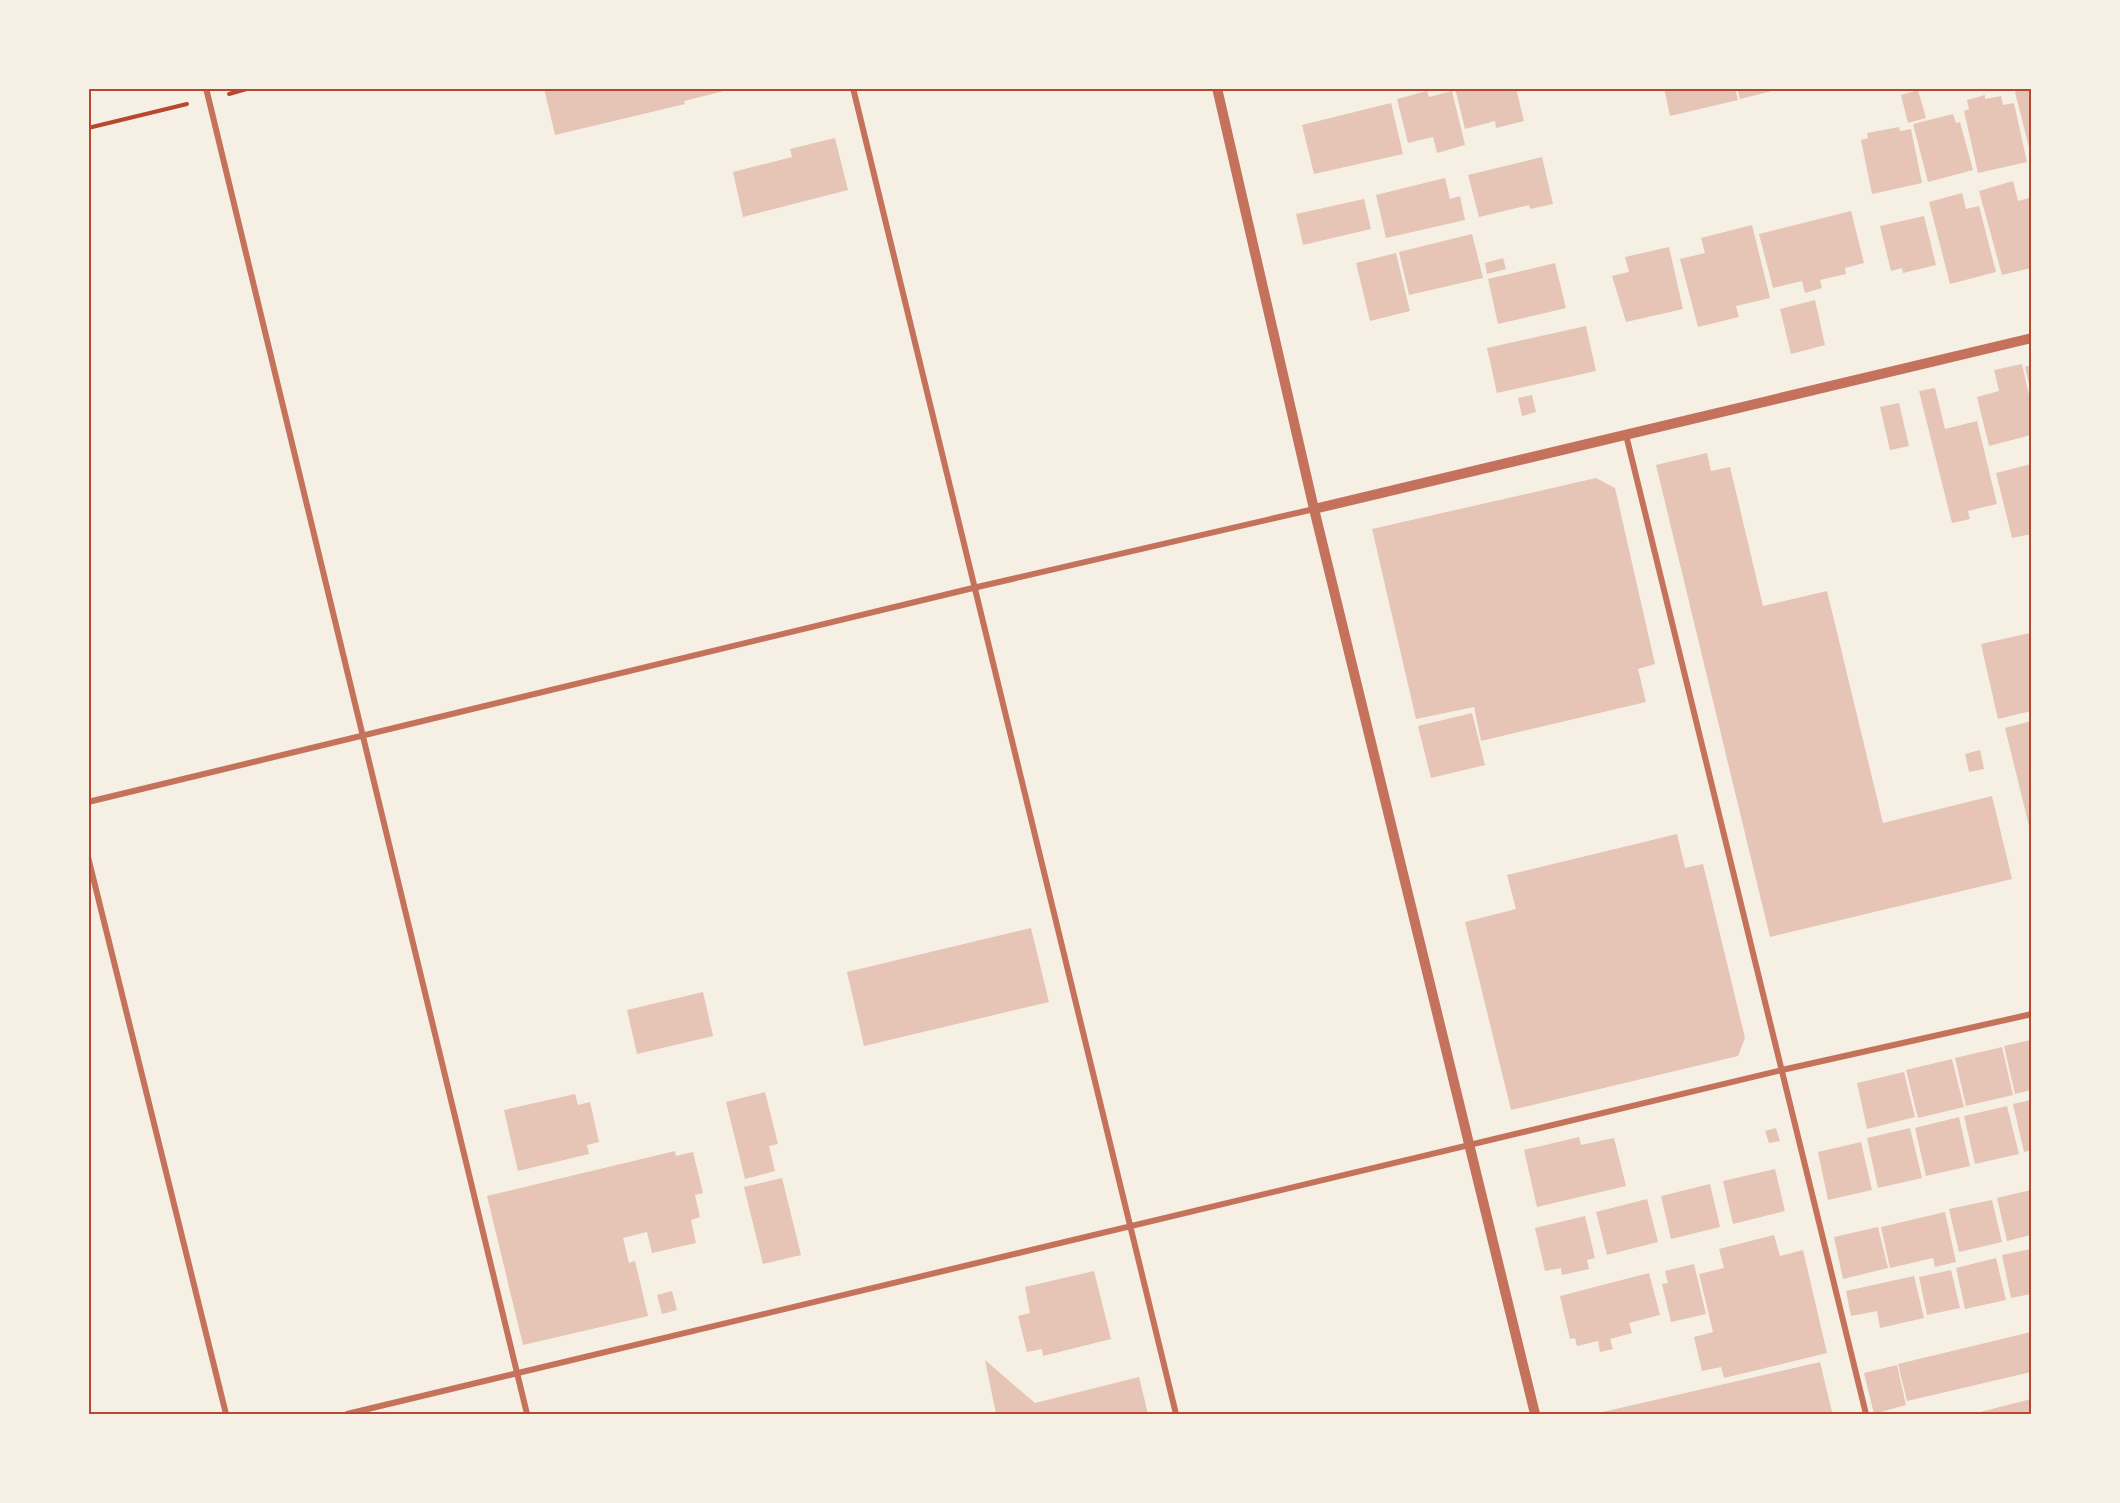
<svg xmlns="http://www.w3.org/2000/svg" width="2120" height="1503" font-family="'IBM Plex Sans',sans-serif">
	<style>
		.building { fill: #e6c5b7 }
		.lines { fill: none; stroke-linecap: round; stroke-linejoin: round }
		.path { stroke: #b5482f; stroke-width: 4 }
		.minor { stroke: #c5725c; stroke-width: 6 }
		.tertiary { stroke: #c5725c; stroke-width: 10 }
		.neatline { fill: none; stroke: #b5482f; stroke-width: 2 }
	</style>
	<rect width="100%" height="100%" fill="#f6efe4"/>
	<!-- building -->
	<path class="building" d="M544 88H732V89L684 101 685 104 555 135Z
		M1455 88H1516L1524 121 1496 128 1495 121 1465 129Z
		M1664 88H1735L1738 100 1670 116Z
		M1737 88H1780V89L1740 99Z
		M2026 88H2031V155L2015 92Z
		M1918 90 1926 118 1908 123 1901 95Z
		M1427 91 1429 97 1452 91 1465 145 1437 153 1433 137 1408 143 1397 99Z
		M1985 95V99L2001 96 2003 105 2014 103 2027 162 1978 173 1964 111 1969 109 1967 100Z
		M1391 103 1403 154 1314 174 1302 125Z
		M1953 114 1956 123 1960 122 1973 170 1928 182 1913 124Z
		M1899 127 1900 131 1911 129 1922 183 1872 194 1861 140 1868 138 1867 133Z
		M835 138 848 190 743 217 733 172 792 157 790 149Z
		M1542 157 1553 204 1530 209 1529 205 1479 217 1468 175Z
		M1445 178 1450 199 1460 196 1465 220 1386 238 1376 195Z
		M2013 181 2018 201 2029 198 2031 207V268L2002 275 1979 191Z
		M1962 193 1966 209 1979 206 1996 272 1950 284 1929 202Z
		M1364 199 1371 229 1303 245 1296 214Z
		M1851 211 1864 263 1845 268 1846 274 1820 280 1822 288 1805 293 1802 281 1773 288 1759 234Z
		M1924 216 1936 265 1903 273 1902 268 1891 271 1880 226Z
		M1752 225 1770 298 1736 306 1739 317 1698 327 1680 259 1705 253 1701 238Z
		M1472 234 1483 278 1409 295 1399 252Z
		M1669 247 1683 309 1626 322 1612 276 1629 272 1625 257Z
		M1396 253 1410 311 1370 321 1356 263Z
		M1503 258 1506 269 1487 274 1485 263Z
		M1555 263 1566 308 1498 324 1488 279Z
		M1815 300 1825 345 1791 354 1780 309Z
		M1586 326 1596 371 1497 393 1487 348Z
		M2022 364 2031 404V435L1989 446 1977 397 1999 391 1994 370Z
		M2031 365V393L2025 367Z
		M1935 388 1945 429 1977 421 1997 504 1968 511 1970 519 1952 523 1919 391Z
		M1532 395 1536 412 1522 416 1518 398Z
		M1899 403 1909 446 1890 450 1880 407Z
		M1707 453 1711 471 1730 467 1763 606 1827 591 1883 823 1992 796 2012 879 1770 937 1656 465Z
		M2031 464V534L2012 538 1996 473Z
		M1596 478 1615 488 1655 664 1638 669 1646 702 1481 741 1474 707 1416 719 1372 529Z
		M2030 633 2031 711 1998 719 1981 644Z
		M1472 713 1485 765 1431 778 1418 726Z
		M2031 721V834L2005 728Z
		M1980 750 1984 769 1969 772 1965 754Z
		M1677 834 1685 868 1703 864 1745 1038 1738 1056 1511 1110 1465 922 1516 909 1507 875Z
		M1031 928 1049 1002 864 1046 847 972Z
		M703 992 713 1036 637 1054 627 1010Z
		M2031 1040V1090L2015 1094 2004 1046Z
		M2002 1047 2013 1095 1966 1106 1955 1058Z
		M1952 1059 1964 1107 1918 1118 1906 1070Z
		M1904 1072 1915 1117 1867 1129 1857 1083Z
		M765 1092 778 1144 769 1146 775 1171 745 1179 726 1102Z
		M575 1094 578 1105 590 1102 599 1142 587 1145 589 1154 518 1171 504 1110Z
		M2031 1100V1150L2024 1152 2013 1104Z
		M2007 1106 2019 1154 1975 1164 1964 1116Z
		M1959 1117 1970 1166 1926 1176 1915 1128Z
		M1776 1128 1780 1141 1769 1143 1765 1131Z
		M1910 1128 1922 1178 1878 1188 1867 1138Z
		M1579 1137 1581 1145 1614 1138 1626 1186 1537 1207 1524 1150Z
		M1861 1142 1872 1190 1828 1200 1818 1152Z
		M675 1151 676 1156 693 1152 703 1193 695 1195 700 1217 691 1220 696 1243 652 1253 647 1232 623 1238 629 1263 635 1261 648 1316 523 1345 487 1196Z
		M1775 1169 1785 1211 1733 1224 1723 1181Z
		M782 1178 801 1255 763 1264 744 1187Z
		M1710 1184 1720 1227 1671 1239 1661 1196Z
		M2031 1190V1235L2007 1241 1997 1198Z
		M1647 1199 1658 1242 1607 1255 1596 1212Z
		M1992 1200 2002 1242 1959 1252 1949 1209Z
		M1945 1212 1956 1262 1935 1267 1933 1258 1890 1268 1881 1227Z
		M1585 1216 1595 1258 1587 1260 1589 1269 1562 1275 1561 1268 1545 1271 1535 1228Z
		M1878 1227 1888 1268 1843 1279 1834 1237Z
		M1774 1235 1780 1256 1803 1250 1827 1353 1724 1378 1721 1367 1702 1371 1694 1337 1713 1332 1699 1274 1724 1268 1719 1249Z
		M2031 1249V1294L2011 1298 2002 1255Z
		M1996 1258 2006 1300 1965 1309 1956 1268Z
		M1694 1264 1706 1314 1671 1322 1662 1284 1668 1283 1665 1271Z
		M1951 1270 1960 1308 1927 1315 1919 1277Z
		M1094 1271 1111 1339 1043 1356 1042 1349 1027 1352 1018 1316 1030 1313 1025 1287Z
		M1649 1273 1660 1315 1629 1323 1632 1333 1610 1339 1613 1349 1600 1352 1598 1341 1577 1346 1575 1338 1570 1339 1560 1296Z
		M1914 1276 1924 1318 1880 1328 1877 1311 1851 1316 1846 1291Z
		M672 1291 677 1310 662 1314 657 1295Z
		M2031 1332V1372L1907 1401 1898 1364Z
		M985 1360 1035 1403 1139 1377 1148 1414H996Z
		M1820 1362 1832 1412 1820 1414H1594Z
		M1897 1365 1906 1405 1874 1414 1864 1373Z
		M2031 1399V1414H1972Z"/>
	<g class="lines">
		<!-- path -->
		<path class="path" d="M229 94 250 88
			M88 128 187 104"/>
		<!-- minor -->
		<path class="minor" d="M206 88 527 1414
			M853 88 1176 1414
			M1626 435 1866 1414
			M88 802 973 588 1314 509
			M88 857 226 1414
			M347 1414 1782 1070 2032 1014"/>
		<!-- tertiary -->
		<path class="tertiary" d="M1217 88 1314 509 1535 1414
			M1314 509 2032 338"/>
	</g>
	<!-- border -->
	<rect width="2120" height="1503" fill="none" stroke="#f6efe4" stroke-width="180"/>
	<rect x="90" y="90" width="1940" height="1323" class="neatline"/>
</svg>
